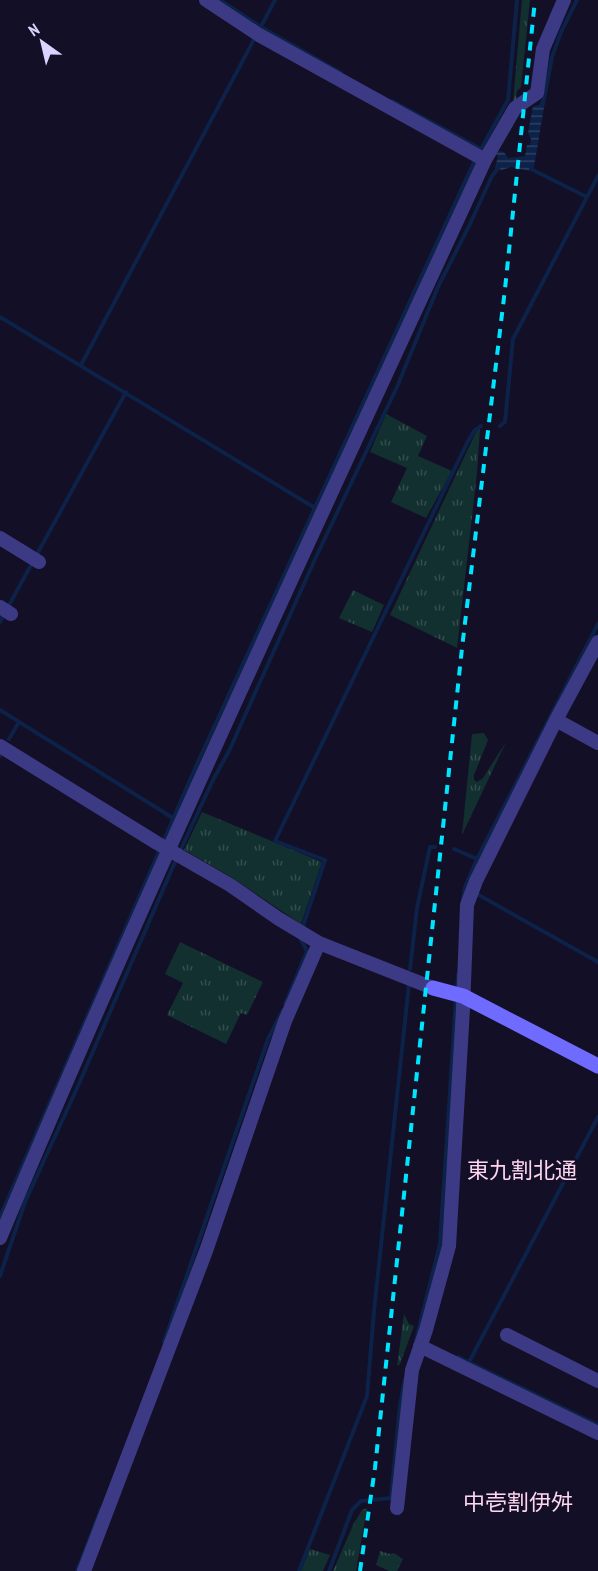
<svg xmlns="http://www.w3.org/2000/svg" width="598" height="1571" font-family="'PT Sans Narrow','Noto Sans JP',sans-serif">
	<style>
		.grass { fill: url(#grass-tufts) }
		.water { fill: url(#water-rules) }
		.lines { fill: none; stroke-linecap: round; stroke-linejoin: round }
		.stream { stroke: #0c2248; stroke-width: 4 }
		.street { stroke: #3d3a85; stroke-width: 14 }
		.secondary { stroke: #6f6bff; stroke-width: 15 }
		.rail { stroke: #00e5ff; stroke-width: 4; stroke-dasharray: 9 8; stroke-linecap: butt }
		.labels { text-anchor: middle; stroke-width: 5; stroke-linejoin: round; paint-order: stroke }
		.neighbourhood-label { font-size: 22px; fill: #ffd6f0; stroke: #130f26 }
	</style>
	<defs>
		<pattern id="grass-tufts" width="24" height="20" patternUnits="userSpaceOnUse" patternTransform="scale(1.5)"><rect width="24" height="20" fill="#12302f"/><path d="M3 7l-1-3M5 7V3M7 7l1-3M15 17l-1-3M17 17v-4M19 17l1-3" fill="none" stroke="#344d4e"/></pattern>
		<pattern id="water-rules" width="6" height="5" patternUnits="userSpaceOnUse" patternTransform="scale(1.5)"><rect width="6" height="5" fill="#0c2248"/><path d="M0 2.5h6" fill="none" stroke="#2f4163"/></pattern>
	</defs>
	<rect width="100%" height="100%" fill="#130f26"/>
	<!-- grass -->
	<path class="grass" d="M522 0H530L521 87 517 91 516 100 513 102Z
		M386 414 427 436 418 456 452 471 426 518 391 502 407 468 370 452Z
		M480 429 477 473 457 648 390 615 476 432Z
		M353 590 384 605 372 632 339 618Z
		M484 733 488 740 474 775V780L477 782 483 778 506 742 462 835 472 734Z
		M202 812 322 862 301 924 231 877 184 850Z
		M180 942 263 982 247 1015 241 1013 226 1044 167 1015 183 983 165 974Z
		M404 1314 409 1324 414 1326 400 1364 397 1366Z
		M367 1508 356 1571H333L354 1523 362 1510Z
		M310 1549 330 1555 323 1571H301Z
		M380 1551 390 1554 394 1553 403 1559 397 1571H389L376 1565Z"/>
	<!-- water -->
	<path class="water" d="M542 100 545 101 534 167 530 171 511 167 502 170 496 169 495 167 498 157 496 154 499 151 504 152 508 158 525 156 527 145H530L531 139 528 133 533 106 539 105Z"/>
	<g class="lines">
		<!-- stream -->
		<path class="stream" d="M220 0 261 27 341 73
			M392 101 481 149
			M543 104 552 57 561 32 577 0
			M531 166V169L587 197
			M0 317 315 508
			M81 365 275 0
			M500 426 505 422 513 339 598 176
			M8 607 126 392
			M0 622 4 614
			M0 710 173 818
			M9 739 19 722
			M0 756 1 754
			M454 849 477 859
			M477 894 598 962
			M463 900 465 887 477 859 598 624
			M303 926 325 860 275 841 467 443 474 431 481 426
			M410 969 417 908 430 847H435
			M457 990 458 974
			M285 1004 307 951 300 938
			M0 1217 197 764 475 160 508 100 517 0
			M0 1276 25 1202 78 1086 175 862 213 780 230 749 316 557 397 387 438 287 469 226 492 176 499 167
			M416 1340 440 1244 456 998
			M164 1342 268 1039 283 1010
			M458 1357 598 1425
			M469 1362 598 1117
			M77 1571 101 1509
			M299 1571 367 1396 374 1311 409 984
			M329 1571 352 1510 361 1501 391 1498 400 1405 405 1379"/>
		<!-- street -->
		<path class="street" d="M206 0 259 35 485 160
			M0 538 39 562
			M0 607 11 614
			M556 720 598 743
			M0 746 157 843 230 885 279 919 319 943 433 988
			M0 1238C152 875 320 518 485 160L515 108 537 93 543 49 564 0
			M507 1335 598 1381
			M420 1346 598 1433
			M397 1508 412 1370 426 1330 449 1246 463 1009 467 905 476 881 556 720 598 642
			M84 1571 206 1251 285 1021 319 943"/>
		<!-- secondary -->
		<path class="secondary" d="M433 988 463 996 598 1066"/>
		<!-- rail -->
		<path class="rail" d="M360 1571 375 1468 462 648 505 289 535 0"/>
	</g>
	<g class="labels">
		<!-- neighbourhood labels -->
		<g class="neighbourhood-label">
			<text x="522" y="1178">東九割北通</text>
			<text x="518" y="1510">中壱割伊舛</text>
		</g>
	</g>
	<!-- north arrow -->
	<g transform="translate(42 42) rotate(326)" stroke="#130f26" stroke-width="4.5" paint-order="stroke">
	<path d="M0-4.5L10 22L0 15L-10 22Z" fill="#d9d4ff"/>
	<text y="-9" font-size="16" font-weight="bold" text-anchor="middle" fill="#d9d4ff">N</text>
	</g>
</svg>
